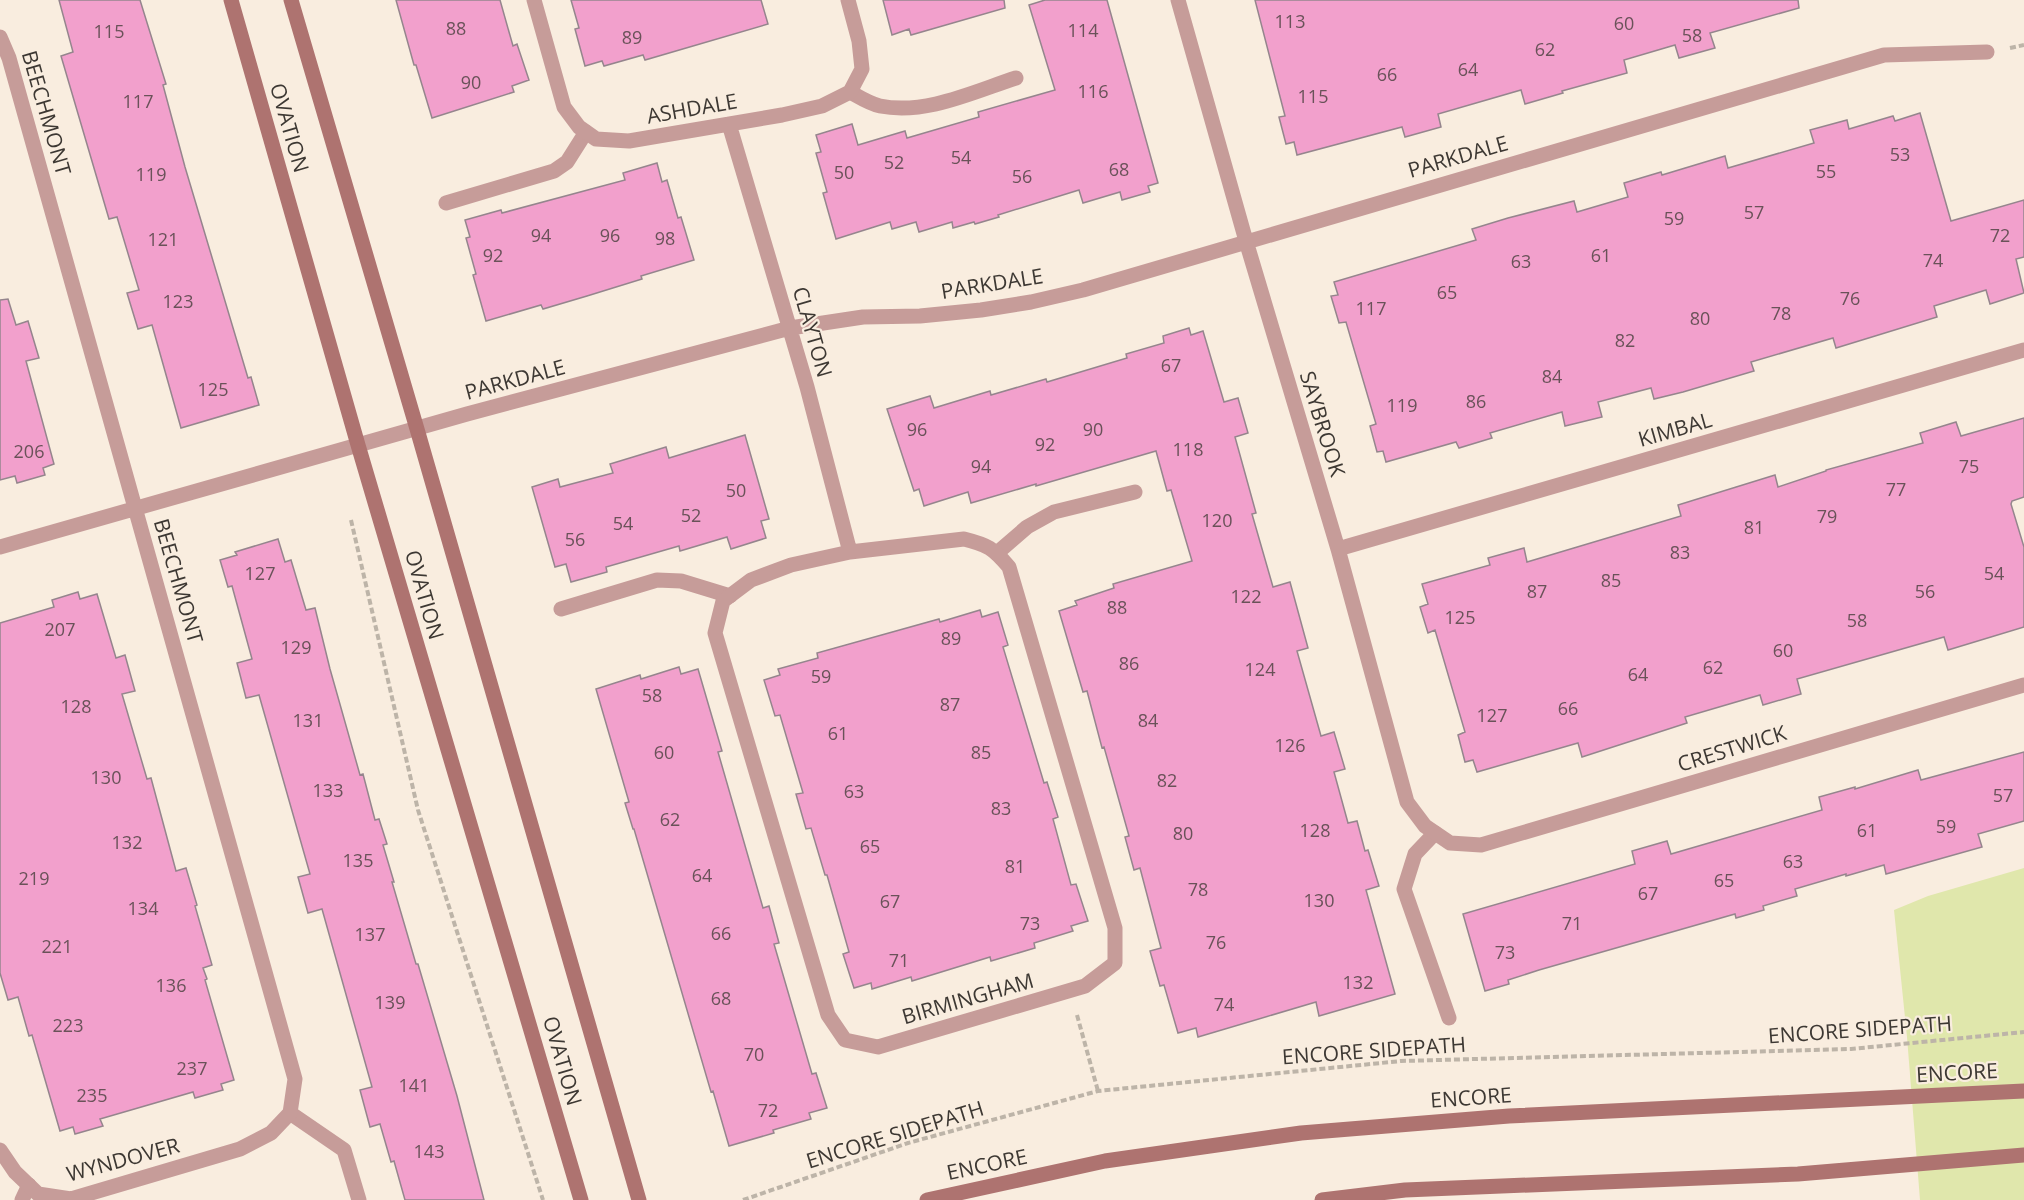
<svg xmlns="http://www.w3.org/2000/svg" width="2024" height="1200" font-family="'Open Sans',sans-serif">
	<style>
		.green { fill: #e0e7ac }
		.building { fill: #f2a0cc; stroke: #95858d; stroke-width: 1.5 }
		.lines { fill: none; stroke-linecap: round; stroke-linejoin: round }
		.path { stroke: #bdb4a8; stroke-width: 4; stroke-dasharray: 6 3; stroke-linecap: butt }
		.lane { stroke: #c69c99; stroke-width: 15 }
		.street { stroke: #c69c99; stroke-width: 15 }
		.secondary { stroke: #ae7370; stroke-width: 15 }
		.labels { text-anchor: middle; stroke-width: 4.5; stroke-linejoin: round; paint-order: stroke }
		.number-label { font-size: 18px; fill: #6a5259 }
		.street-label { font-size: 21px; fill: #3d3833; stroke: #f9eddf }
	</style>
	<rect width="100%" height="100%" fill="#f9eddf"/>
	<!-- green -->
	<path class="green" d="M2024 868V1200H1920L1907 1037 1894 910 1928 896Z"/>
	<!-- building -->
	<path class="building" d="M59 0H140L166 84 163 85 185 167 248 378 251 377 259 405 181 428 152 325 138 329 127 293 139 290 117 217 109 219 61 56 73 52Z
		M396 0H500L513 46 517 44 529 80 512 86 514 92 432 118 416 65H414Z
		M571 0H761L768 24 645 60 643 55 604 66 602 61 585 66 575 29 579 28Z
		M883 0H1004L1005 8 911 35 909 29 892 35Z
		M1045 0H1107L1158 183 1148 186 1150 192 1122 200 1120 192 1083 203 1079 190 998 215 999 217 975 224 974 222 953 228 952 222 919 232 916 222 892 229 890 222 836 239 823 193 827 192 816 153 821 152 816 135 852 124 858 145 905 131 907 138 979 117 978 112 1055 90 1029 5Z
		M1255 0H1798L1799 8 1710 33 1715 48 1679 58 1675 45 1624 60 1627 73 1562 91 1563 93 1525 104 1521 90 1438 114 1441 127 1405 137 1402 127 1297 155 1294 142 1286 144 1279 117 1285 116Z
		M1920 113 1951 221 2024 200V257L2016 259 2024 293 1990 304 1986 290 1934 306 1937 317 1836 348 1833 338 1751 362 1754 371 1683 392 1654 399 1651 388 1598 402 1602 417 1565 426 1562 412 1490 433 1492 438 1459 448 1456 442 1386 462 1383 451 1377 452 1370 426 1376 424 1346 322 1339 323 1331 296 1338 295 1334 282 1476 240 1472 229 1508 218 1574 201 1577 212 1628 197 1624 183 1661 172 1662 175 1725 156 1728 168 1814 143 1810 130 1847 120 1849 129 1893 116 1895 121Z
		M657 163 662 182 667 180 678 218 681 217 694 260 641 276 642 279 587 296 543 309 541 305 486 321 473 275 476 274 466 238 470 237 465 220 501 210 502 213 625 180 623 173Z
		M8 299 16 325 28 321 39 358 26 361 54 464 43 468 45 475 17 483 15 476 0 480V300Z
		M1189 328 1191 335 1203 331 1224 402 1238 398 1248 433 1235 437 1256 513 1252 514 1273 587 1290 582 1308 648 1297 651 1321 736 1334 732 1345 769 1334 772 1348 823 1357 821 1365 851 1368 850 1379 886 1366 890 1395 994 1319 1016 1316 1002 1198 1037 1196 1028 1178 1033 1164 985 1160 986 1150 951 1161 948 1140 868 1134 870 1125 837 1129 836 1104 747 1102 748 1087 691 1083 692 1059 611 1077 605 1075 601 1114 588 1113 584 1192 561 1171 490 1167 491 1156 451 1036 486V484L971 503 968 492 924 506 919 489 914 491 887 409 930 396 934 408 990 391 991 395 1046 379 1047 382 1127 358 1126 354 1164 343 1163 336Z
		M2024 418V497L2012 501 2011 504 2024 547V627L1948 650 1944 637 1797 679 1801 694 1763 705 1760 695 1685 717 1687 723 1582 757 1578 743 1477 772 1473 760 1465 762 1458 735 1465 732 1435 630 1428 633 1420 607 1428 604 1422 584 1490 565 1488 558 1524 548 1527 562 1681 516 1678 505 1775 475 1778 487 1826 471V470L1923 443 1920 433 1956 422 1961 436Z
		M745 435 769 519 761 521 766 538 731 549 727 537 680 551 679 546 606 567 607 572 571 582 566 564 555 567 532 487 558 479 560 487 613 473 610 464 666 447 669 458Z
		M278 539 285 562 291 560 306 610 315 608 330 669 360 775 363 774 375 820 379 819 387 844 383 845 394 882H392L416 964H418L457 1096 484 1200H405L394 1161 391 1162 380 1124 370 1127 360 1090 372 1087 322 909 308 913 298 877 310 874 259 695 246 698 237 663 252 659 232 586 228 587 220 560 237 555 235 552Z
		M78 592 80 599 97 594 116 658 125 655 135 691 122 694 147 779 151 778 176 871 186 868 197 905 195 906 212 965 203 968 207 979 205 980 234 1080 221 1084 223 1090 195 1098 193 1092 100 1119 103 1126 75 1134 73 1127 60 1131 32 1035 29 1036 18 997 8 1000 0 973V623L54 607 52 600Z
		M980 610 982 617 998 612 1008 645 1003 647 1044 783 1047 782 1058 817 1053 819 1071 885 1076 884 1088 921 1071 926 1073 931 1034 943 1035 948 991 961 990 957 912 981 911 977 872 989 871 983 854 988 843 954 849 952 827 875H825L811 828 806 829 796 794 803 793 780 715 775 716 764 680 780 675 778 669 818 658 817 653 939 619 940 622Z
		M679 667 681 674 698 669 722 751 718 752 763 908 769 906 779 943 774 944 812 1074 816 1073 827 1108 809 1113 811 1119 773 1130 774 1133 729 1146 713 1091 711 1092 634 829H633L625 803 629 802 596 689 640 675 641 679Z
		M2024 752V821L1978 834 1982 847 1886 874 1884 865 1846 876V874L1795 889 1797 896 1763 906 1764 910 1736 918 1735 914 1539 970 1508 980 1509 984 1485 991 1463 914 1635 864 1632 851 1667 841 1671 854 1822 810 1819 797 1855 787V789L1918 770 1921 780Z"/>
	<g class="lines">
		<!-- path -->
		<path class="path" d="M2010 48 2024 45
			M351 520 418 810 543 1200
			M1077 1015 1098 1091
			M743 1200 908 1143 1098 1091 1401 1061 1851 1049 2024 1032"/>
		<!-- lane -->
		<path class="lane" d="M850 92C859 97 870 104 880 106 926 115 973 92 1016 78
			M446 203 554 171 567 162 586 132
			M997 553 1027 527 1054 512 1135 492
			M561 609 657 580 681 581 730 596
			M1435 833 1415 854 1404 889 1449 1018
			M290 1113 344 1150 359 1200
			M22 1200 29 1185"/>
		<!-- street -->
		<path class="street" d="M534 0 564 107 579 127 596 139 629 141 782 115 822 106 850 92 862 69 859 41 848 0
			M1178 0 1246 241 1338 549 1407 802 1425 826 1450 843 1481 845 2024 685
			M0 37 9 58 295 1079 290 1113 271 1133 240 1149 71 1199 38 1194 15 1172 0 1150
			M729 124 807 387 850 552
			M964 539C988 545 993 548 1009 567L1115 928V963L1085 986 878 1047 845 1040 828 1015 715 633 723 601 751 580 791 565 850 552Z
			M0 547 467 414 790 328 863 317 920 316 981 310 1031 302 1083 290 1884 55 1987 52
			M1338 549 2024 350"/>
		<!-- secondary -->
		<path class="secondary" d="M231 0 358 445 581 1200
			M291 0 417 429 639 1200
			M927 1200 1105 1161 1301 1133 1509 1116 2024 1091
			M1322 1200 1405 1190 1798 1174 2024 1155"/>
	</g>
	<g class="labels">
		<!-- number labels -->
		<g class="number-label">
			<text x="1290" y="28">113</text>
			<text x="1624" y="30">60</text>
			<text x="456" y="35">88</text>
			<text x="1083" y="37">114</text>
			<text x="109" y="38">115</text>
			<text x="1692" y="42">58</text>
			<text x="632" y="44">89</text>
			<text x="1545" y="56">62</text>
			<text x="1468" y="76">64</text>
			<text x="1387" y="81">66</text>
			<text x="471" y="89">90</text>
			<text x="1093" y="98">116</text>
			<text x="1313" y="103">115</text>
			<text x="138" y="108">117</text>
			<text x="1900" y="161">53</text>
			<text x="961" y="164">54</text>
			<text x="894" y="169">52</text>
			<text x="1119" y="176">68</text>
			<text x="1826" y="178">55</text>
			<text x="844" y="179">50</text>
			<text x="151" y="181">119</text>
			<text x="1022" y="183">56</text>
			<text x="1754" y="219">57</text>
			<text x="1674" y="225">59</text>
			<text x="541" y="242">94</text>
			<text x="610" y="242">96</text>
			<text x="2000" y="242">72</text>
			<text x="665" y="245">98</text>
			<text x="163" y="246">121</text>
			<text x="493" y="262">92</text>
			<text x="1601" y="262">61</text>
			<text x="1933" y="267">74</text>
			<text x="1521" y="268">63</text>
			<text x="1447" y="299">65</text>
			<text x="1850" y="305">76</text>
			<text x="178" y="308">123</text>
			<text x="1371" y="315">117</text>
			<text x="1781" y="320">78</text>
			<text x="1700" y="325">80</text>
			<text x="1625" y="347">82</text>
			<text x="1171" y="372">67</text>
			<text x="1552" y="383">84</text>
			<text x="213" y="396">125</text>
			<text x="1476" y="408">86</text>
			<text x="1402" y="412">119</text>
			<text x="917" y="436">96</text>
			<text x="1093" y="436">90</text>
			<text x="1045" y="451">92</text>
			<text x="1188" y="456">118</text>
			<text x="29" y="458">206</text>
			<text x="981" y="473">94</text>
			<text x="1969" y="473">75</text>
			<text x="1896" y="496">77</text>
			<text x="736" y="497">50</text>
			<text x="691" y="522">52</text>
			<text x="1827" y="523">79</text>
			<text x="1217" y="527">120</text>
			<text x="623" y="530">54</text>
			<text x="1754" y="534">81</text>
			<text x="575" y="546">56</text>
			<text x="1680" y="559">83</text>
			<text x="260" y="580">127</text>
			<text x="1994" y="580">54</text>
			<text x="1611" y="587">85</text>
			<text x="1537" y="598">87</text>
			<text x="1925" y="598">56</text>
			<text x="1246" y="603">122</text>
			<text x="1117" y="614">88</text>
			<text x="1460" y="624">125</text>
			<text x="1857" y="627">58</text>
			<text x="60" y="636">207</text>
			<text x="951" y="645">89</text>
			<text x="296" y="654">129</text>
			<text x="1783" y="657">60</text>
			<text x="1129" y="670">86</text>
			<text x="1713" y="674">62</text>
			<text x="1260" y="676">124</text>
			<text x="1638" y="681">64</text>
			<text x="821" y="683">59</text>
			<text x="652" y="702">58</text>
			<text x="950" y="711">87</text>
			<text x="76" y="713">128</text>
			<text x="1568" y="715">66</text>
			<text x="1492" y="722">127</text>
			<text x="308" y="727">131</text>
			<text x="1148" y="727">84</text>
			<text x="838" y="740">61</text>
			<text x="1290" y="752">126</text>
			<text x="664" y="759">60</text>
			<text x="981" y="759">85</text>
			<text x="106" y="784">130</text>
			<text x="1167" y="787">82</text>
			<text x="328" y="797">133</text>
			<text x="854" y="798">63</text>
			<text x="2003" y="802">57</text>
			<text x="1001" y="815">83</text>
			<text x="670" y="826">62</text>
			<text x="1946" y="833">59</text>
			<text x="1315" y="837">128</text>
			<text x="1867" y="837">61</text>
			<text x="1183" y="840">80</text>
			<text x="127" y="849">132</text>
			<text x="870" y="853">65</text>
			<text x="358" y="867">135</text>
			<text x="1793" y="868">63</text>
			<text x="1015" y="873">81</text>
			<text x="702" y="882">64</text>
			<text x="34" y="885">219</text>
			<text x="1724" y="887">65</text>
			<text x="1198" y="896">78</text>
			<text x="1648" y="900">67</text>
			<text x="1319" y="907">130</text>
			<text x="890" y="908">67</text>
			<text x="143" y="915">134</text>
			<text x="1030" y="930">73</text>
			<text x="1572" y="930">71</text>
			<text x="721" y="940">66</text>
			<text x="370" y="941">137</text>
			<text x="1216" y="949">76</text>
			<text x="57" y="953">221</text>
			<text x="1505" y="959">73</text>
			<text x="899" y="967">71</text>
			<text x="1358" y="989">132</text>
			<text x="171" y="992">136</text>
			<text x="721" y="1005">68</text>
			<text x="390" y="1009">139</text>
			<text x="1224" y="1011">74</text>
			<text x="68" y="1032">223</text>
			<text x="754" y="1061">70</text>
			<text x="192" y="1075">237</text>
			<text x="414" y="1092">141</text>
			<text x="92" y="1102">235</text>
			<text x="768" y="1117">72</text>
			<text x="429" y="1158">143</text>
		</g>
		<!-- street labels -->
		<g class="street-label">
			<text transform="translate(692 109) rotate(-10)" y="7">ASHDALE</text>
			<text transform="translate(46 113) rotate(74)" y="7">BEECHMONT</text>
			<text transform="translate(289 128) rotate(74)" y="7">OVATION</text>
			<text transform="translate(1458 157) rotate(-16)" y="7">PARKDALE</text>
			<text transform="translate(992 284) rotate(-9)" y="7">PARKDALE</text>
			<text transform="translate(812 332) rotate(74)" y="7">CLAYTON</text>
			<text transform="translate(515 380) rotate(-15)" y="7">PARKDALE</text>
			<text transform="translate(1322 424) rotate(73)" y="7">SAYBROOK</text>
			<text transform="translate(1675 430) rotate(-16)" y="7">KIMBAL</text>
			<text transform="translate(178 581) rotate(74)" y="7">BEECHMONT</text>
			<text transform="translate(424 595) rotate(74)" y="7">OVATION</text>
			<text transform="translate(1732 749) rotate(-17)" y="7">CRESTWICK</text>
			<text transform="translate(968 999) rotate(-16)" y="7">BIRMINGHAM</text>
			<text transform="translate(1860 1030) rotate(-4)" y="7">ENCORE SIDEPATH</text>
			<text transform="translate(1374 1051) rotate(-4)" y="7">ENCORE SIDEPATH</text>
			<text transform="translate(562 1061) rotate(74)" y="7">OVATION</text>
			<text transform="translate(1957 1073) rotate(-3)" y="7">ENCORE</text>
			<text transform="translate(1471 1098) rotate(-4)" y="7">ENCORE</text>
			<text transform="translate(895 1135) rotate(-17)" y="7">ENCORE SIDEPATH</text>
			<text transform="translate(123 1160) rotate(-15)" y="7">WYNDOVER</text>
			<text transform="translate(987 1165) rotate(-12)" y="7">ENCORE</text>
		</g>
	</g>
</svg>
